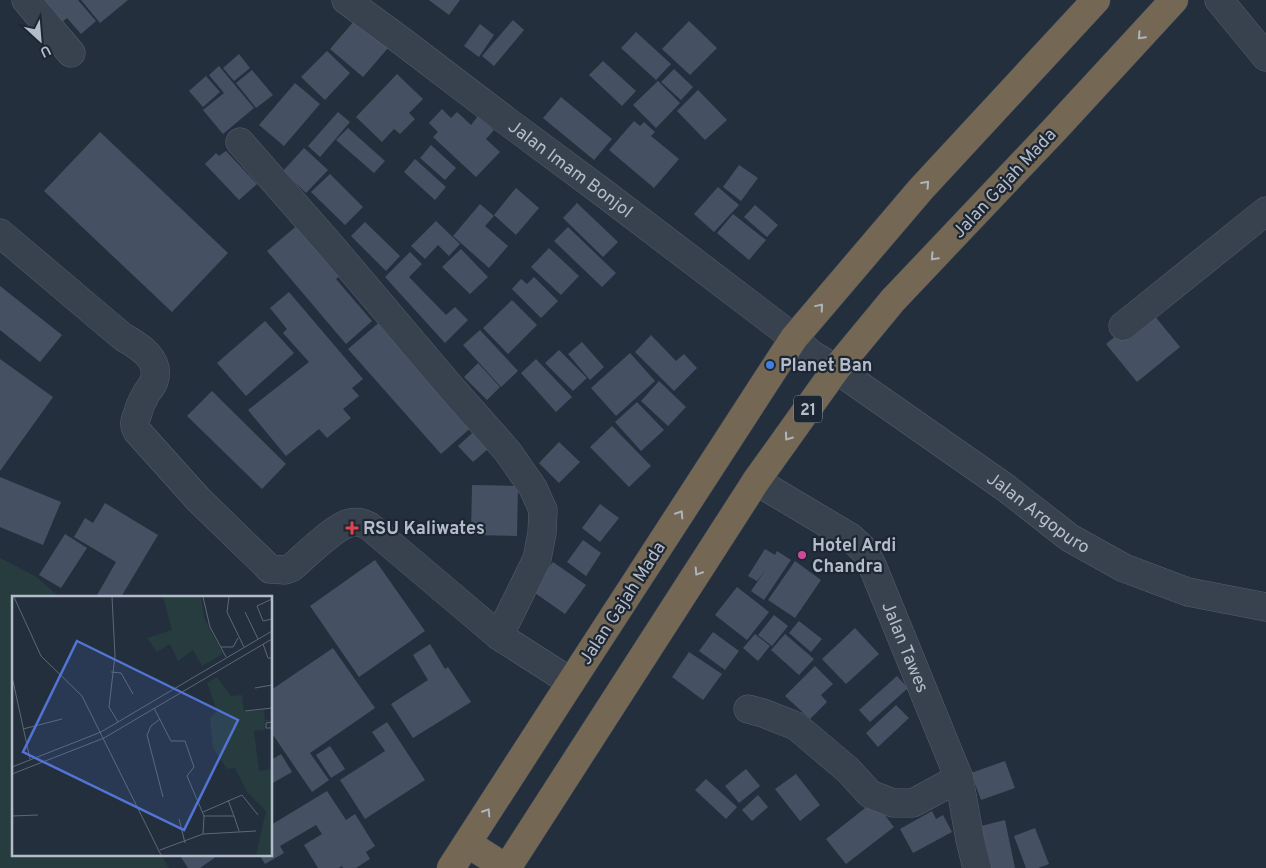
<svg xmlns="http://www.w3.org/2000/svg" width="1266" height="868" font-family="Overpass,sans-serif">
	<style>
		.green { fill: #263c3f }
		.building { fill: #455162 }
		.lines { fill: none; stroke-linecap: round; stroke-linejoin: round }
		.minor-casing { stroke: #565f6c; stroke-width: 29 }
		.highway-casing { stroke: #434c59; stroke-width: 29 }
		.minor { stroke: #38414e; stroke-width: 28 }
		.highway { stroke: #746855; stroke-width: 28 }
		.oneway { stroke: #aeb4bd }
		.shop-dot { fill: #3f7fe0; stroke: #1d2633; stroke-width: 2 }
		.health-dot { fill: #e0444e; stroke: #1d2633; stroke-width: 2 }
		.hotel-dot { fill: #d1479c; stroke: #1d2633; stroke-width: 2 }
		.labels { text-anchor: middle; stroke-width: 4.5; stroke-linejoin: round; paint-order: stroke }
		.shield { fill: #1d2633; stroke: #878f9c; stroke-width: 1 }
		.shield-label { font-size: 16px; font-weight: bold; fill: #b4bcc9 }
		.street-label { font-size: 18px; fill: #b4bcc9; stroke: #1d2633 }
		.poi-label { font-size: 18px; font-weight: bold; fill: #b4bcc9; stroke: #1d2633; text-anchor: start }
		.inset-road { fill: none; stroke: #5e6776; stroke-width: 1 }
		.view { fill: #5274d3; fill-opacity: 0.15; stroke: #5274d3; stroke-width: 2.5 }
		.inset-edge { fill: none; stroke: #b4bcc9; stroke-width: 2.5 }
	</style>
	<rect width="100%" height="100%" fill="#242f3e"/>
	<!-- green -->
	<path class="green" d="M0 558 35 576 60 597H14V854H161L169 868H0Z"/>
	<!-- building -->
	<path class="building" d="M41 0H78L96 21 81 34 67 18 61 23Z
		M81 0H128L100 23Z
		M429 0H460L449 15Z
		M355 20 388 48 363 77 330 49Z
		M513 20 524 30 494 66 482 56Z
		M689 21 717 48 690 75 662 49Z
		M480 24 494 35 479 57 464 46Z
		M636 32 671 64 656 80 621 48Z
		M327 51 350 73 325 100 301 77Z
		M239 54 250 68 234 81 223 68Z
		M603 61 636 91 622 106 589 75Z
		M219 66 254 108 223 134 203 110 224 93 209 75Z
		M674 69 693 87 681 100 661 82Z
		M252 70 273 95 256 108 236 83Z
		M397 74 423 99 409 113 415 119 400 134 394 129 382 142 356 117Z
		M206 76 220 92 203 107 189 91Z
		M658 81 680 103 656 128 633 105Z
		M295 83 320 104 284 146 259 125Z
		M698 90 727 120 705 140 677 111Z
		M561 97 612 139 594 160 543 118Z
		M442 109 451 118 457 112 471 125 478 116 494 130 486 139 500 152 476 177 433 137 438 132 429 123Z
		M338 112 350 122 320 157 308 146Z
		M634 121 640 126 644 122 655 132 651 136 679 159 654 188 609 150Z
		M348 128 385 161 374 173 336 140Z
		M100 132 228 253 172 312 44 191Z
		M431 145 456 168 445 180 420 158Z
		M304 148 328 170 306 193 283 171Z
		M226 151 257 184 239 200 205 164 216 153 219 156Z
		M415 159 446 187 435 200 404 172Z
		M739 165 758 178 741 201 723 187Z
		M330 174 363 207 345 225 311 192Z
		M718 187 739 205 714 232 694 214Z
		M516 188 539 208 516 235 494 215Z
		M577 203 618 242 603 257 563 218Z
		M480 204 494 216 485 226 508 246 489 268 453 236Z
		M755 205 778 225 767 237 744 217Z
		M733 214 766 240 749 260 717 233Z
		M436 221 460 244 449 256 438 245 425 259 411 246Z
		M365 222 400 256 386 271 351 236Z
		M300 223 343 273 336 279 372 321 346 344 267 251Z
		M568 227 616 273 602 287 554 241Z
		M549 248 579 276 561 295 531 267Z
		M461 249 488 277 470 294 442 267Z
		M410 252 422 264 409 277 446 315 455 307 468 320 445 343 385 277Z
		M534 277 558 301 541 318 512 289 521 279 527 284Z
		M0 286 62 335 40 362 0 330Z
		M289 292 363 379 352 388 359 396 343 409 351 418 327 438 319 429 286 456 248 410 309 362 283 333 287 329 270 308Z
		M512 300 537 325 508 354 483 328Z
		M1149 309 1180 347 1137 382 1106 344Z
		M382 320 474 425 441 454 348 349Z
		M265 321 294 353 246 396 217 363Z
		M480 330 518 371 501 387 463 345Z
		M651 335 676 361 684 354 697 368 674 391 635 352Z
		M582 342 604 367 590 380 568 354Z
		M559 350 587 378 573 391 545 363Z
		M630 353 655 381 616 416 591 388Z
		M0 359 53 397 0 471Z
		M536 359 572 397 556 412 521 373Z
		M478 363 500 387 487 400 464 377Z
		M659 381 686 407 668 426 641 401Z
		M212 391 286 464 262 489 187 416Z
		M637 402 664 430 641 451 615 422Z
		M481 425 496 442 473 462 458 446Z
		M612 426 651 466 629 487 590 447Z
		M559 442 580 462 559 483 539 463Z
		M0 477 61 502 43 545 0 527Z
		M472 485 518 486 517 536 471 535Z
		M105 503 158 535 121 597H96L116 562 74 537 85 518 93 523Z
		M600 504 619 518 600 542 582 528Z
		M65 534 87 548 61 588 39 575Z
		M583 540 601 553 586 576 567 562Z
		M765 549 775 555 777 551 791 560 764 600 751 591 766 569 757 581 748 576Z
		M375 560 425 631 359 677 310 606Z
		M795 561 821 580 795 618 768 600Z
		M553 562 586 585 565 614 532 591Z
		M737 587 769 612 747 640 715 615Z
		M774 615 788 626 772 646 758 635Z
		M799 621 822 639 811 652 789 633Z
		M855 628 879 654 846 684 822 659Z
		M713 632 739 651 725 670 699 651Z
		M755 634 770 646 758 661 743 648Z
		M785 634 814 659 799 675 771 650Z
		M430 644 445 669 448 667 471 702 413 738 391 704 428 680 413 655Z
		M333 648 375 708 310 753 329 780 312 792 271 732V690Z
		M689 652 722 674 703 700 672 677Z
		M815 666 833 684 821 695 827 702 810 719 785 696Z
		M897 676 908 688 870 722 859 710Z
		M896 705 909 718 878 747 866 733Z
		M387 722 425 780 365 819 340 780 385 751 372 732Z
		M330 746 345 769 331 778 316 755Z
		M281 754 292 772 271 784V760Z
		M1005 761 1015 788 981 800 971 773Z
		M746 769 760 786 739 803 725 786Z
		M796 774 820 805 800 821 775 789Z
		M706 779 737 807 726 819 695 790Z
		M327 791 346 820 355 814 375 846 366 852 370 859 356 868H343L342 866 339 868H318L304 845 322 834 316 825 280 846 284 853 265 864 259 854H271V825Z
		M758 795 768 807 752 821 742 810Z
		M874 801 894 827 846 864 826 839Z
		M932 811 936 819 943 815 952 832 913 853 900 829Z
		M1005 820 1015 868H990L981 826Z
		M1035 828 1049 864 1038 868H1026L1014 836Z
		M179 854H220L200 868H188Z"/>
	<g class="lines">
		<!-- minor casing -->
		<g class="minor-casing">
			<g id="minor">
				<path d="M26 0 71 53"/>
				<path id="s1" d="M346 0 403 42 508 122 605 194 794 338 811 354 836 369 1006 488 1070 538 1124 568 1188 592 1266 607"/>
				<path d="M1219 0 1266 57"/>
				<path d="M240 142 332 247 448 384 508 452 533 488 543 510 542 533 537 559 499 636"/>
				<path d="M0 233 123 337C139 346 161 359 154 381 152 387 146 392 144 398 141 403 139 408 138 413 135 420 133 424 137 431L198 499 270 569 285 570 291 568C304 557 335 526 350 523 358 521 363 523 369 526L499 636 571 682"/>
				<path d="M1123 326 1266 211"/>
				<path id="s2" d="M756 481 850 537 864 550 872 565 959 778 970 840 977 868"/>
				<path d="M748 709 763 713 796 726 848 770 870 794 893 803H913L959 778"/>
			</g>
		</g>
		<!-- highway casing -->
		<g class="highway-casing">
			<path id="highway" d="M467 843 506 868
				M451 868 571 682 794 338 921 189 1096 0
				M507 868 756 481 836 369 893 300 1056 128 1174 0"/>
		</g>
		<!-- minor -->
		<use href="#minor" class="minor"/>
		<!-- highway -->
		<use href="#highway" class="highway"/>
	</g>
	<!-- one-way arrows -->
	<defs><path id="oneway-chevron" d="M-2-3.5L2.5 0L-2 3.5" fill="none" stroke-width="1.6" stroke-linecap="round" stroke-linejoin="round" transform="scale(1.25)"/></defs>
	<g class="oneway">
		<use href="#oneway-chevron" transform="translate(1141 36) rotate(133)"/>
		<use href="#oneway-chevron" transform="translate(926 184) rotate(-48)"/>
		<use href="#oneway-chevron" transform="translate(934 257) rotate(133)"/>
		<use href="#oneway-chevron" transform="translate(820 307) rotate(-50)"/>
		<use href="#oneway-chevron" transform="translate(788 437) rotate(126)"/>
		<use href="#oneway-chevron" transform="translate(680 514) rotate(-57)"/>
		<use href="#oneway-chevron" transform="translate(698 572) rotate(123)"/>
		<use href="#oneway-chevron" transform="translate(487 812) rotate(-57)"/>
	</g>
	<!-- markers -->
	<circle class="shop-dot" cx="770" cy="365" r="5"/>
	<path class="health-dot" d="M349.5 520.5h5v5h5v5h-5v5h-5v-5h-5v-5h5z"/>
	<circle class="hotel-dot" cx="802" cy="555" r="5"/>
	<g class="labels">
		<!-- shield labels -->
		<rect class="shield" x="794" y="395.5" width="28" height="27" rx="4"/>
		<g class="shield-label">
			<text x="808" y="415">21</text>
		</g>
		<!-- street labels -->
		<g class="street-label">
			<text dy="6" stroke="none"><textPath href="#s1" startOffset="281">Jalan Imam Bonjol</textPath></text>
			<text transform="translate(1004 183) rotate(-47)" y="6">Jalan Gajah Mada</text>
			<text dy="6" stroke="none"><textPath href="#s1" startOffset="862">Jalan Argopuro</textPath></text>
			<text transform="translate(622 603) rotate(-57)" y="6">Jalan Gajah Mada</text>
			<text dy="6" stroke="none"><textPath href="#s2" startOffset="234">Jalan Tawes</textPath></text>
		</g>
		<!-- poi labels -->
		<g class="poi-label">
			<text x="780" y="371">Planet Ban</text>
			<text x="363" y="534">RSU Kaliwates</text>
			<text x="812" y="551">Hotel Ardi<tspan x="812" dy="21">Chandra</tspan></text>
		</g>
	</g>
	<!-- overview -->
	<g transform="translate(12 596)">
		<rect width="260" height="260" fill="#242f3e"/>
		<path d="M151 1H189L192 22 211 58 190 70 181 54 166 65 158 48 145 56 135 42 160 34ZM205 81 219 100 230 99 232 116 252 114 253 124H260L252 126 253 134 242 135 247 175 259 173 260 259H244L254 215 235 196 223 172 215 173 201 152 198 122 205 115 195 87Z" fill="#263c3f"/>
		<path class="inset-road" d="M2 1 29 60 70 100 149 259M100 1 103 60 97 111 106 126M191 1 198 31 214 61M217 1 215 16 232 51M260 3 245 10 251 25 260 23M233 16 246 43M251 48 256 62H260M209 51H221L226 42M99 76 109 77 121 98M1 85 18 163M243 92 260 89M142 112 159 145H173L182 171 175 180 192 220 191 238M233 115 260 112M148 123 139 130 135 139 151 201M260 126 254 127V132H260M11 133 50 123M0 171 89 136 260 35M0 178 92 142 260 43M216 204 222 220M191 216 230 199 246 219M0 220 26 219M192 220H222L227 235M167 223 173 247M148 254 191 238 244 235"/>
		<path class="view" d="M65 45 226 124 172 234 11 156Z"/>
		<rect width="260" height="260" class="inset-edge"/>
	</g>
	<!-- north arrow -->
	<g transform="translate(40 40) rotate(154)" stroke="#1d2633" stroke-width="4" paint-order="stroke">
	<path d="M0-4L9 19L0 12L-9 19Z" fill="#b4bcc9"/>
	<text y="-8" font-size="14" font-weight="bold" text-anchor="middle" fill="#b4bcc9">U</text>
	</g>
</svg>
